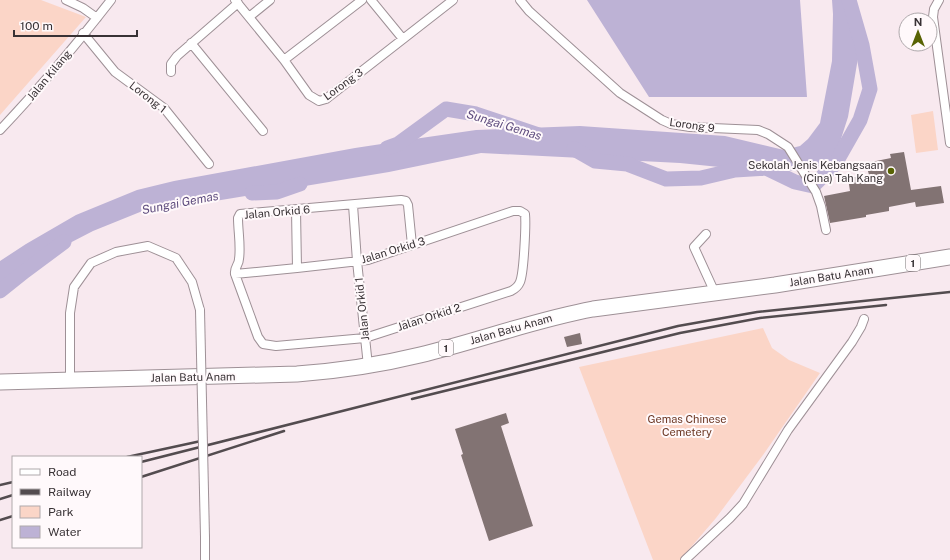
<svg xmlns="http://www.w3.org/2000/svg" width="950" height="560" font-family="'Public Sans',sans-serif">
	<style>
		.green { fill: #fbd5c7 }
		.water { fill: #bdb2d5 }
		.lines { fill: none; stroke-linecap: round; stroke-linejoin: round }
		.river { stroke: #bdb2d5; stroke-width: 15 }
		.building { fill: #827373 }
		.street-casing { stroke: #9e9096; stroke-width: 10 }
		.highway-casing { stroke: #9e9096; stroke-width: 17 }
		.street { stroke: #fff; stroke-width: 8 }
		.highway { stroke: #fff; stroke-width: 15 }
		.rail { stroke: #534c4f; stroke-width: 2.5 }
		.street-bridge-casing { stroke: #9e9096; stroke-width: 10; stroke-linecap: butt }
		.street-bridge { stroke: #fff; stroke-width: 8 }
		.poi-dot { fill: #586304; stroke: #fff9fb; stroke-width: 1.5 }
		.labels { text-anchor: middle; stroke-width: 4; stroke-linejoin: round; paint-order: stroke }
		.shield { fill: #fff9fb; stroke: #746e70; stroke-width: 1 }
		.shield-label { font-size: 10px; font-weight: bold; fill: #383235 }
		.street-label { font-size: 11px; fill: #383235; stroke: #fff9fb }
		.poi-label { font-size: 11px; fill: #383235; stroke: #fff9fb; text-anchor: end }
		.park-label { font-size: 11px; fill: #6c3723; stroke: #fff9fb }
		.water-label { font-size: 12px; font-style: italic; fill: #5e4c7e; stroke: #fff9fb }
	</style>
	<rect width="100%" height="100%" fill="#f8e9ef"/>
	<!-- green -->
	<path class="green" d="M0 0H41L86 17 0 115Z
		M933 111 938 150 916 153 911 115Z
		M763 328 772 348 789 360 820 373 763 455 716 518 680 560H653L579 367Z"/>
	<!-- water -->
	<path class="water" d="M587 0H800L807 97H649Z
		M832 0H854L858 58 848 117 832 167 786 171 739 169 680 163 481 153 389 172 215 201 145 210 93 231 35 261 0 284V261L26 244 76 215 137 190 174 181 355 148 421 138 476 130 580 126 725 136 784 150 800 146 808 139 820 123 832 61 833 14Z"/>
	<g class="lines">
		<!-- river -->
		<path class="river" d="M387 148 398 144 446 109 476 114 539 135
			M574 149 595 161 627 164 666 179 701 178 735 170 766 168 795 182 813 186 835 164 860 120 870 89 862 45 849 0
			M252 193 277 192 300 184
			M0 291 25 271 64 242"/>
	</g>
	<!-- building -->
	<path class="building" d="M904 152 911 190 941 186 944 203 916 207 915 202 889 207V211L866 215V217L830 223 824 196 850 191 848 178 869 175 866 163 891 158 890 154Z
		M580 333 582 344 567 347 564 337Z
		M506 413 509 423 501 426 533 526 489 541 461 455 463 454 455 429Z"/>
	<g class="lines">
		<!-- street casing -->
		<g class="street-casing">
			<path id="street" d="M66 0 83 8 97 18
				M235 0 284 60 309 95 319 101 326 99 453 0
				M371 0 403 39
				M520 0 529 11 620 93 662 120 671 124 690 127 758 130 768 134 788 147 816 192 821 206 826 230
				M939 0 934 9 933 17 950 143
				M249 17 270 0
				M83 33 115 72 164 108 209 164
				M191 43 263 131
				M284 60 362 0
				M171 72V64L177 56 238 3
				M0 130C39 89 76 45 111 0
				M353 205 357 261 368 366
				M296 210 297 268
				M706 234 694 247 715 293
				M235 274 297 268 368 260 513 211H520L525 214C526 224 524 272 520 282 518 287 515 289 511 291L365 338 276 346 263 344 258 337 235 274C234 267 239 265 239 259 241 246 238 231 238 218L240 214 401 200 406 201 408 205 412 245
				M70 379V313L74 287 91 263 116 252 148 246 176 258 192 282 200 310
				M205 537V560
				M685 560 730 518 743 504 788 430 852 342 861 327 864 319"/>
		</g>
		<!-- highway casing -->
		<g class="highway-casing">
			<path id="highway" d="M0 382 297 374C338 371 379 365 420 355 478 341 534 320 593 309L775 285 950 257"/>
		</g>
		<!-- street -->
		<use href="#street" class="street"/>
		<!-- highway -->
		<use href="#highway" class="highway"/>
		<!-- rail -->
		<path class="rail" d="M412 399 680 333 760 318 886 305
			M127 457 201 441
			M141 462 678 326 757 312 950 292
			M141 477 284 431
			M0 485 13 482
			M0 499 13 495
			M0 520 13 516"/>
		<!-- street-bridge casing -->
		<g class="street-bridge-casing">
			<path id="street-bridge" d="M200 310 205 537"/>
		</g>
		<!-- street-bridge -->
		<use href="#street-bridge" class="street-bridge"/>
	</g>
	<!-- markers -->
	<circle class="poi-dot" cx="891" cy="171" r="4"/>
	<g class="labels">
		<!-- shield labels -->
		<g class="shield">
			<rect x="906" y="255" width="14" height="16" rx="3"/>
			<rect x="439" y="340" width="14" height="16" rx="3"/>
		</g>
		<g class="shield-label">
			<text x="913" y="267">1</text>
			<text x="446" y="352">1</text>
		</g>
		<!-- street labels -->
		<g class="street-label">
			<text transform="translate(49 75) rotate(-50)" y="4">Jalan Kilang</text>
			<text transform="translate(343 84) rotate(-36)" y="4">Lorong 3</text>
			<text transform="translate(148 97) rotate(38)" y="4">Lorong 1</text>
			<text transform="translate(692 125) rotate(8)" y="4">Lorong 9</text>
			<text transform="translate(277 212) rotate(-5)" y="4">Jalan Orkid 6</text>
			<text transform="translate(393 250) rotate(-17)" y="4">Jalan Orkid 3</text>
			<text transform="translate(831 276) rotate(-9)" y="4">Jalan Batu Anam</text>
			<text transform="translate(362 309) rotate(-96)" y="4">Jalan Orkid 1</text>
			<text transform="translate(429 317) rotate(-18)" y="4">Jalan Orkid 2</text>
			<text transform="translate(511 329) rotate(-16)" y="4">Jalan Batu Anam</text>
			<text transform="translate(193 377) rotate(-1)" y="4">Jalan Batu Anam</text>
		</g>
		<!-- poi labels -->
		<g class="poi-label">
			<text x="883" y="169">Sekolah Jenis Kebangsaan<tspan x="883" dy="13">(Cina) Tah Kang</tspan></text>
		</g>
		<!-- park labels -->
		<g class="park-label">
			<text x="687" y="423">Gemas Chinese<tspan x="687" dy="13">Cemetery</tspan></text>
		</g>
		<!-- water labels -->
		<g class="water-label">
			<text transform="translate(504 125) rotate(17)" y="4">Sungai Gemas</text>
			<text transform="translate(180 203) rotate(-11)" y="4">Sungai Gemas</text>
		</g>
	</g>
	<!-- legend -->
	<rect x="12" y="456" width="130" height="92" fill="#fff9fb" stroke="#afa9ac"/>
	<rect x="20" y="469" width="20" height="6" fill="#ffffff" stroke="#afa9ac"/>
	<text x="48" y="476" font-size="12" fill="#383235">Road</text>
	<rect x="20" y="489" width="20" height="6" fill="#534c4f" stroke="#afa9ac"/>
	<text x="48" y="496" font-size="12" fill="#383235">Railway</text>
	<rect x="20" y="506" width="20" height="12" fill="#fbd5c7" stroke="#afa9ac"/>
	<text x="48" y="516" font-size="12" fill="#383235">Park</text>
	<rect x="20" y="526" width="20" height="12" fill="#bdb2d5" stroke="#afa9ac"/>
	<text x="48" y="536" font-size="12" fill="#383235">Water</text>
	<!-- north arrow -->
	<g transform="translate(918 32)"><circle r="19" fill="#fff9fb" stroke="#afa9ac"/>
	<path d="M0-3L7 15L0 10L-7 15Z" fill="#586304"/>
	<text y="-6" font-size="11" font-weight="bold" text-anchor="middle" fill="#383235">N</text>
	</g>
	<!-- scale -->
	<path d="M14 30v6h123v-6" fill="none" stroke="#383235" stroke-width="2"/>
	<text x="20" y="30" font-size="12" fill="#383235" stroke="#fff9fb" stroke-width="3" paint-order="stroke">100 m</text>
</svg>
